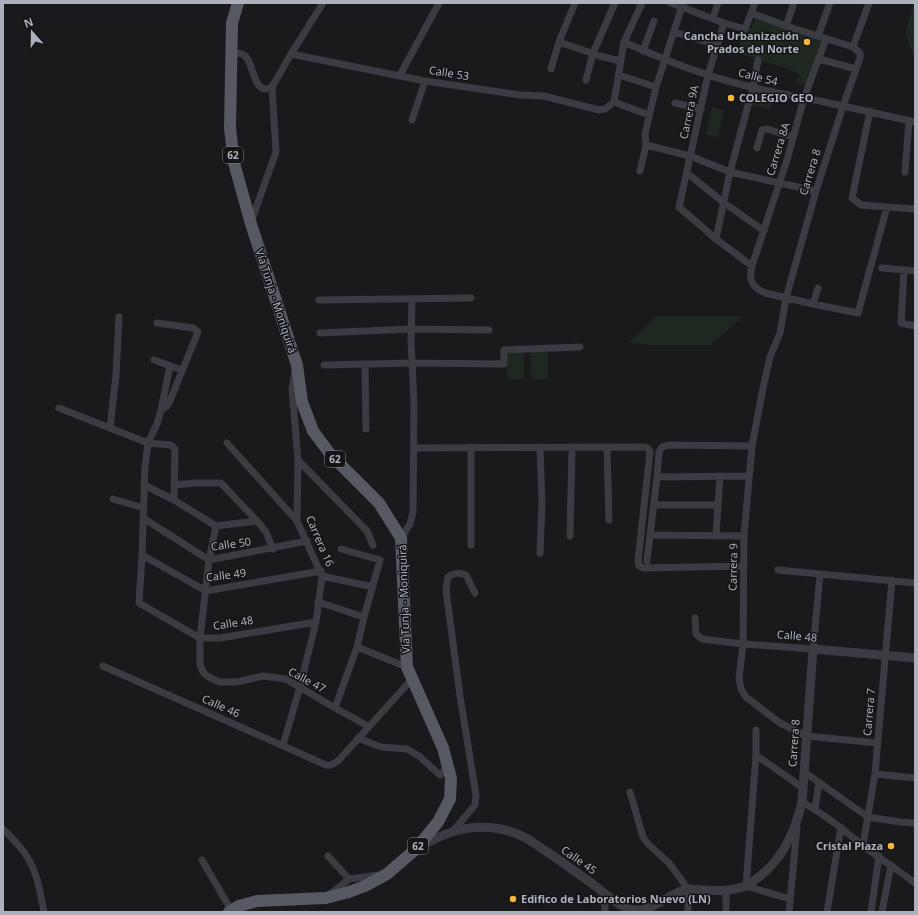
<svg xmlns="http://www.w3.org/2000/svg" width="918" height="915" font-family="'Noto Sans',sans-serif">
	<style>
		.green { fill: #1f2820 }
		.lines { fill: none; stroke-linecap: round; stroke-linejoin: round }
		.minor { stroke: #3a3c42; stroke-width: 7 }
		.tertiary { stroke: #3a3c42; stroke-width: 9 }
		.primary { stroke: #565961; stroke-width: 12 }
		.poi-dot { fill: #fbb433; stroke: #151517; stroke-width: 1.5 }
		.labels { text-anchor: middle; stroke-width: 3; stroke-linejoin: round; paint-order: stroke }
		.shield { fill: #151517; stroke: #7f828a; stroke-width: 1 }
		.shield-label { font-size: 10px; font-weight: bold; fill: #acb1bc }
		.poi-label { font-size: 11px; font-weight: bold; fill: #acb1bc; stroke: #151517; text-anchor: end }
		.street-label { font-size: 11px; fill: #acb1bc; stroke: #151517 }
	</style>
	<rect width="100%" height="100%" fill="#1a1a1c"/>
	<!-- green -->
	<path class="green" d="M914 3H915V60L905 33Z
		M756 18 823 41 807 86 796 83 799 74 786 68 736 53 747 26 751 28Z
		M753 87 775 93 770 110 744 103Z
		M712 107 724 110 718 137 706 134Z
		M656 316H743L711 345H650L629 343Z
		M507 352H524V379H507Z
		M530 352H548V379H531Z"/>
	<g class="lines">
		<!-- minor -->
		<path class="minor" d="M671 3 724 23 745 29 755 3
			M751 13 786 26 853 47 860 53V58L843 106 816 191 786 298 780 333 770 357 763 388 752 446 744 536 743 644 739 678 741 689 746 697 780 723 806 736 878 743
			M713 18 718 3
			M724 23 708 75 679 207 716 239 752 266
			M786 26 794 3
			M674 32 717 45
			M818 36 830 3
			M826 39 804 98 787 160 752 266C748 280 752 287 765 293L813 304 858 313 887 207
			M559 42 600 56 620 61
			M624 42C662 59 699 74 739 84 765 91 793 96 820 101 852 108 883 115 915 122
			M853 47 869 3
			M643 51 654 21
			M231 52C235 53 241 53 244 55 254 61 253 98 272 87
			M291 54 425 81 520 95 544 96 599 110 605 109 614 102 624 42 642 3
			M819 59 856 69
			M551 69 559 42 575 3
			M400 75 439 3
			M619 75 656 87
			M586 80 593 53 615 3
			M272 87 291 54 323 3
			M614 102 649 115
			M675 103 701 109
			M870 111 852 198 861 205 915 209
			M412 120 425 81
			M646 145 690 156 730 172 816 191
			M757 148 762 130 767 129 793 137
			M640 171 646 145 645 134 656 87 683 3
			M905 172 909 121
			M687 173 723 202 764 231
			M251 222 276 152 272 87
			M716 239 730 172 753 87 758 60
			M882 268 915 271
			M904 270 901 323 915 326
			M319 300 471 298
			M813 304 818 288
			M157 323 193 328 198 332 169 403 167 406 161 410 157 424 148 443 145 467 142 555 139 603 200 638H220L316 622
			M320 333 411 329 489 330
			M154 360 182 370
			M324 365 413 363 504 364V350L580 347
			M365 365 366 429
			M59 408 148 443 171 445 175 449 174 500
			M161 410 170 366
			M110 428 116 375 119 317
			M227 443 297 521
			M471 447V545
			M607 447 609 520
			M414 448 645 447 648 448 650 452 638 561 639 566 644 568 744 566
			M298 460 367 531 373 545
			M657 477 749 476
			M144 485 174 500 216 526 257 521
			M175 485 195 483H221L257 521 266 532 273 549
			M113 499 144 508
			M654 505H718
			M143 518 209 560 307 541
			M216 526 209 560 200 638V664L203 672 207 676 219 682H237L263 676 286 679 335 708 368 726
			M650 535 744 536
			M716 535 720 476
			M570 536 572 447
			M401 538 410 524 413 512 414 403 411 341 412 299
			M540 553 542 503 540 447
			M142 555 206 591 321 571
			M647 561 657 477 659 452 662 447 668 445 752 446
			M778 570 915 583
			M322 576 373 587
			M318 602 364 617
			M695 618 696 634 702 639 743 644 813 649 820 575
			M357 647 407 667
			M103 666 326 765H331L338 761 412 679
			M335 708 357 647 364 617 380 560 341 549
			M756 730V755L746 886 790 899
			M358 738 381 747 407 749 419 756 440 775 444 771 446 764
			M283 745 300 687 316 622 322 576 297 521 298 460 292 389 295 371
			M756 755 803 788
			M804 772 868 817 900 822 915 823
			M875 774 915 778
			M630 792 643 837 648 844 669 863 688 889V912
			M802 802C824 814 843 829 862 845 879 858 898 870 915 883
			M815 809 819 782
			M3 829C10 836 18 844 24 852 37 870 40 891 44 912
			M453 831 475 805 476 795 460 696 446 590 448 577C455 572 459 573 466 575L475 593
			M863 845 875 774 892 580
			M328 856 349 879 379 875
			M202 860 231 910
			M329 895 349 879
			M605 895V912
			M726 912V890
			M789 912 797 827
			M827 912 841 827
			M871 912 879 856
			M882 912 891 865"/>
		<!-- tertiary -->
		<path class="tertiary" d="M419 847C430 842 441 835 452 832 476 824 504 826 526 838 535 843 543 850 552 855 566 865 580 875 594 885 606 894 619 908 635 910 652 912 671 892 688 889 707 890 728 893 746 886 750 885 753 881 756 879 782 861 795 832 802 802L813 649 915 658"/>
		<!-- primary -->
		<path class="primary" d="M229 912 239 906 257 901 326 898 349 892 365 886 387 874 416 849 438 822 450 799 451 778 443 748 407 667 401 538 379 503 331 455 313 431 302 402 297 365 251 224 234 163 230 128 232 23 238 3"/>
	</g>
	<!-- markers -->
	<g class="poi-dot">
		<circle cx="807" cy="42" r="4"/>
		<circle cx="731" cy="98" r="4"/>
		<circle cx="891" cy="846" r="4"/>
		<circle cx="513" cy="899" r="4"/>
	</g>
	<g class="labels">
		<!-- shield labels -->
		<g class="shield">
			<rect x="223" y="147" width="20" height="16" rx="3"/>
			<rect x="325" y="451" width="20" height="16" rx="3"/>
			<rect x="408" y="838" width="20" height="16" rx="3"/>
		</g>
		<g class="shield-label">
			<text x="233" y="159">62</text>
			<text x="335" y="463">62</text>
			<text x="418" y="850">62</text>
		</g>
		<!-- poi labels -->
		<g class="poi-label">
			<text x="799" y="40">Cancha Urbanización<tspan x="799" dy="13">Prados del Norte</tspan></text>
			<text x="739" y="102" text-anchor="start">COLEGIO GEO</text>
			<text x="883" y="850">Cristal Plaza</text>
			<text x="521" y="903" text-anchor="start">Edifico de Laboratorios Nuevo (LN)</text>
		</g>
		<!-- street labels -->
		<g class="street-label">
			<text transform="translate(449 73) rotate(9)" y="4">Calle 53</text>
			<text transform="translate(758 77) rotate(14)" y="4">Calle 54</text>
			<text transform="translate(689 112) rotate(-78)" y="4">Carrera 9A</text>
			<text transform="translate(778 149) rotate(-73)" y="4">Carrera 8A</text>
			<text transform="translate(810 172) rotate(-73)" y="4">Carrera 8</text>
			<text transform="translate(276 301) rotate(72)" y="4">Vía Tunja - Moniquirá</text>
			<text transform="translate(320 541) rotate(67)" y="4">Carrera 16</text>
			<text transform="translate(231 544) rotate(-8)" y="4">Calle 50</text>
			<text transform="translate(733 567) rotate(-89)" y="4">Carrera 9</text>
			<text transform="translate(226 575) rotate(-7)" y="4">Calle 49</text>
			<text transform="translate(404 599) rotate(-92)" y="4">Vía Tunja - Moniquirá</text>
			<text transform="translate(233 623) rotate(-9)" y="4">Calle 48</text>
			<text transform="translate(797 636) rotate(5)" y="4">Calle 48</text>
			<text transform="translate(307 680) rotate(28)" y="4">Calle 47</text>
			<text transform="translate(221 706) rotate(24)" y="4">Calle 46</text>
			<text transform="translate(869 712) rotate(-85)" y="4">Carrera 7</text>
			<text transform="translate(794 743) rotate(-86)" y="4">Carrera 8</text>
			<text transform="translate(579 860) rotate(35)" y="4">Calle 45</text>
		</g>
	</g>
	<!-- border -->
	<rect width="918" height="915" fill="none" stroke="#acb1bc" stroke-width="8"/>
	<!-- north arrow -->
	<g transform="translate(32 32) rotate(340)" stroke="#151517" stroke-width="3" paint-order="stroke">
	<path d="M0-3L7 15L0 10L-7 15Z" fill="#acb1bc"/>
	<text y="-6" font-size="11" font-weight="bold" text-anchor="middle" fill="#acb1bc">N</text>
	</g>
</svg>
